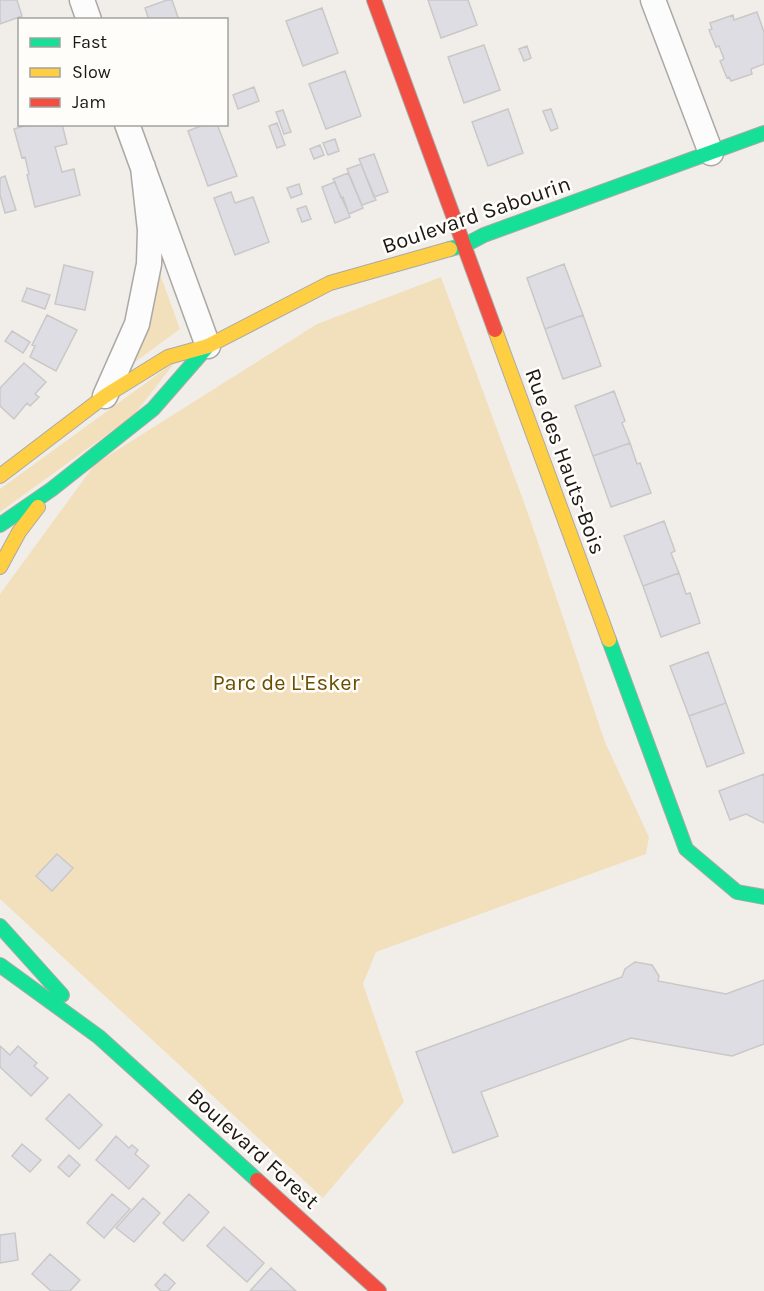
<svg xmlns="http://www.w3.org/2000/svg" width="764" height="1291" font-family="Karla,sans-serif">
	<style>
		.green { fill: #f2e0bd }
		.building { fill: #dedde4; stroke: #c9c8c7; stroke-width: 1.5 }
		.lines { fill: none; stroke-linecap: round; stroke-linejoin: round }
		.street-casing { stroke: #aba9a6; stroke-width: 27 }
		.fast-casing { stroke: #aba9a6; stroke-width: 16 }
		.slow-casing { stroke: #aba9a6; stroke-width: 16 }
		.jam-casing { stroke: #aba9a6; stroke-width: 16 }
		.street { stroke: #fdfcfc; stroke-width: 24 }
		.fast { stroke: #16e098; stroke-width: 14 }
		.slow { stroke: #ffcf43; stroke-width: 14 }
		.jam { stroke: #f24e42; stroke-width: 14 }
		.labels { text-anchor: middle; stroke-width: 5; stroke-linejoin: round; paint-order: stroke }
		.street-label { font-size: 22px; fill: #1b1916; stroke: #fffdfa }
		.park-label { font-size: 22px; fill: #6c4e00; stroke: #fffdfa }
	</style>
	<rect width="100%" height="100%" fill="#f1eeea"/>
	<!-- green -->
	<path class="green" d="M160 274 180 329 131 365 148 323Z
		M441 277 529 516 605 742 649 837 646 854 376 952 363 984 404 1102 323 1198 0 899V594L95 464 317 324Z
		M176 361 134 415 0 512V489Z"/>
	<!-- building -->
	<path class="building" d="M0 0H17L22 16 0 24Z
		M167 0H172L179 20H149L145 8Z
		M428 0H468L477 25 441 38Z
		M322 8 338 53 303 66 286 21Z
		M757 12 764 32V64L751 69 752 74 731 81 729 77 727 78 720 61 724 59 719 46 716 47 709 30 712 29 710 23 733 15 734 20Z
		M484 45 500 90 464 103 448 57Z
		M527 46 531 58 524 61 519 49Z
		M345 71 361 116 326 129 309 84Z
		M254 87 259 101 238 109 233 95Z
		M508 109 523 153 488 166 472 122Z
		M551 109 558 128 551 131 543 111Z
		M283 110 291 132 284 134 276 112Z
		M277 123 285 145 277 148 269 126Z
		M30 124H62L67 144 55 147 62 172 74 169 80 195 35 207 27 175 29 174 25 157 22 158 14 129Z
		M206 124H217L237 176 208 186 188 131Z
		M335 139 339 151 328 155 323 143Z
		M320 145 324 155 314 159 310 149Z
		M374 154 388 192 374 197 359 159Z
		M361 164 376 200 362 205 347 169Z
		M348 173 363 208 349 214 333 179Z
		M5 176 16 210 5 213 0 195V178Z
		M335 182 341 198 343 197 350 217 335 223 322 187Z
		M299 184 302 194 291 198 287 188Z
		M231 192 235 203 253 197 269 242 235 255 214 198Z
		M306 206 311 219 302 222 297 209Z
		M564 264 583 315 545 329 527 278Z
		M64 265 93 272 85 310 55 304Z
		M27 288 50 295 45 309 22 301Z
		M47 315 77 330 56 371 30 357 35 346 32 345Z
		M583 315 601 366 563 379 545 329Z
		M12 331 30 342 23 353 5 341Z
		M24 363 46 382 35 394 39 397 30 406 27 403 14 419 0 406V388Z
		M614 391 625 421 622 423 630 443 593 456 575 406Z
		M630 443 637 464 640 463 651 493 611 507 593 456Z
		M664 521 675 551 671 553 679 573 643 586 624 536Z
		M679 573 686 594 690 593 700 623 661 637 643 586Z
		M708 652 726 703 689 716 670 666Z
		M726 703 744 753 707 767 689 716Z
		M764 774V823L746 814 730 820 719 791Z
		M57 854 73 868 52 891 36 876Z
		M635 962 652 965 659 976 658 981 726 994 764 980V1044L732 1056 631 1038 481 1092 498 1136 453 1153 416 1052 622 977 625 969Z
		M0 1046 10 1055 18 1046 37 1063 34 1066 48 1078 31 1096 0 1067Z
		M69 1094 102 1125 79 1149 46 1119Z
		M116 1136 129 1148 132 1145 138 1150 135 1154 149 1166 129 1189 96 1160Z
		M22 1144 41 1160 30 1172 12 1156Z
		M69 1155 80 1165 69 1177 58 1167Z
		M112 1194 130 1209 104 1238 87 1223Z
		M189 1194 209 1212 183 1241 163 1223Z
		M143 1198 160 1213 134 1242 116 1228Z
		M224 1227 264 1263 247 1282 207 1246Z
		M15 1233 18 1260 0 1263V1235Z
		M50 1254 80 1280 70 1291H51L32 1274Z
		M271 1268 296 1291H250Z
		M165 1274 175 1283 168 1291H161L155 1285Z"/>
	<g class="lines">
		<!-- street casing -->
		<g class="street-casing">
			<path id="street" d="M82 0 89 20
				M653 0 711 153
				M127 124 208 346
				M105 396 137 324 149 264 150 230 143 167"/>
		</g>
		<!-- fast casing -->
		<g class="fast-casing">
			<path id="fast" d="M450 249 465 245 484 235 764 133
				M0 525 52 489 153 409 208 346
				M609 640 686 849 737 892 764 897
				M0 926 62 995
				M0 965 99 1037 257 1180"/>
		</g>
		<!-- slow casing -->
		<g class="slow-casing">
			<path id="slow" d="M495 330 609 640
				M0 476 105 396 168 357 208 346 330 283 450 249
				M0 567 19 532 38 507"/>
		</g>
		<!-- jam casing -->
		<g class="jam-casing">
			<path id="jam" d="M374 0 495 330
				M257 1180 379 1291"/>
		</g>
		<!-- street -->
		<use href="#street" class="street"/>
		<!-- fast -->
		<use href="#fast" class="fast"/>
		<!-- slow -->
		<use href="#slow" class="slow"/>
		<!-- jam -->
		<use href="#jam" class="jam"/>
	</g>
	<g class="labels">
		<!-- street labels -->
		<g class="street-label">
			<text transform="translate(476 214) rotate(-19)" y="8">Boulevard Sabourin</text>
			<text transform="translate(566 461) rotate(70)" y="8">Rue des Hauts-Bois</text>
			<text transform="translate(254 1148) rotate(42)" y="8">Boulevard Forest</text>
		</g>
		<!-- park labels -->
		<g class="park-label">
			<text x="286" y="690">Parc de L'Esker</text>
		</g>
	</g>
	<!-- legend -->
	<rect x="18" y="18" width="210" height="108" fill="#fffdfa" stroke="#a4a29f" stroke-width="1.5"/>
	<rect x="30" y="38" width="30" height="9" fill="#16e098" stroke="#a4a29f" stroke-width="1.5"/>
	<text x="72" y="48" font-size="18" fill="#1b1916">Fast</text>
	<rect x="30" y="68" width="30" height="9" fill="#ffcf43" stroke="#a4a29f" stroke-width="1.5"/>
	<text x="72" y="78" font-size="18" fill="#1b1916">Slow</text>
	<rect x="30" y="98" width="30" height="9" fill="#f24e42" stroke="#a4a29f" stroke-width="1.5"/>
	<text x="72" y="108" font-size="18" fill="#1b1916">Jam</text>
</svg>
